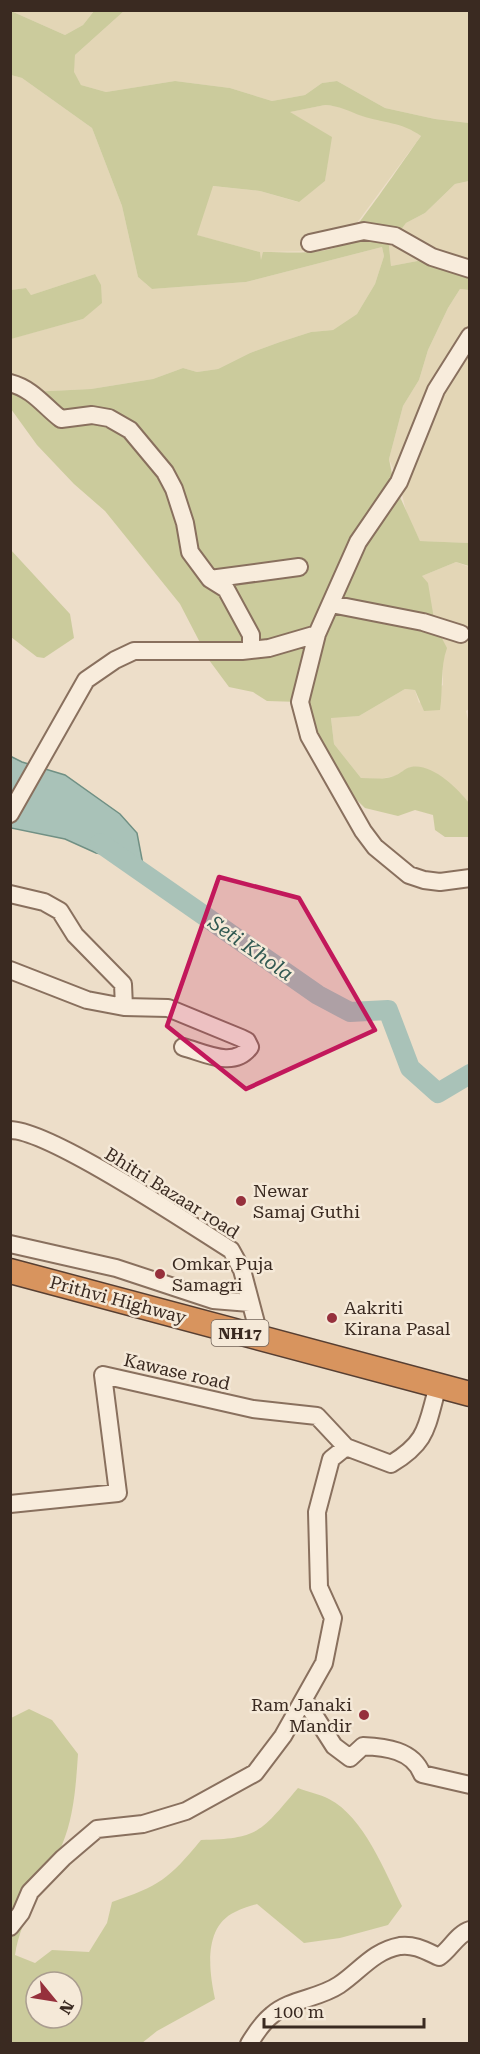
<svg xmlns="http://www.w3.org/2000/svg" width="480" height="2054" font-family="'Roboto Serif',serif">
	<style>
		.farmland { fill: #e3d6b6 }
		.green { fill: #cbcb9c; fill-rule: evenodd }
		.water { fill: #a9c2b8; stroke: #709084; stroke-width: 1.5 }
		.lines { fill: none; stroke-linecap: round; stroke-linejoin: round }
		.river { stroke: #a9c2b8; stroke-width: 20 }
		.minor-casing { stroke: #89705e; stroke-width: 20 }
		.highway-casing { stroke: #573f32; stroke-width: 27 }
		.minor { stroke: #f8ecdc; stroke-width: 16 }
		.highway { stroke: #d8945e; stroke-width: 24 }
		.marked { fill: #c2185b; fill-opacity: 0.2; stroke: #c2185b; stroke-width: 4.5; stroke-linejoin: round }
		.poi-dot { fill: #96303c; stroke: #f5e9d8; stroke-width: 2 }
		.labels { text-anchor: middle; stroke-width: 5; stroke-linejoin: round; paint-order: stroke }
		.shield { fill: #f5e9d8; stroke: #726358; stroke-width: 1.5 }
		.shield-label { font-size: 16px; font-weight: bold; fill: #3a2a21 }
		.poi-label { font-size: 18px; fill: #3a2a21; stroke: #f5e9d8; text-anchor: start }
		.street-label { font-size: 18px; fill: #3a2a21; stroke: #f5e9d8 }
		.water-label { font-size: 20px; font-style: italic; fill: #315952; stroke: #f5e9d8 }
	</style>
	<rect width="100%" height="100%" fill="#eddec9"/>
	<!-- farmland -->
	<path class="farmland" d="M11 11H94L83 25 65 35Z
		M124 11H469V123L435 119 385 108 337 81 322 83 305 95 272 101 230 88 175 81 106 92 81 85 73 72 75 55Z
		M11 75 22 78 92 128 122 206 138 277 152 289 246 282 382 247 384 256 375 284 357 314 333 330 311 332 280 342 250 353 218 369 197 372 183 368 153 379 91 389 11 393 10 339 83 319 95 274 31 295 26 288 11 290Z
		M325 105 343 107 363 116 408 126 421 136 340 246 319 251 264 252 261 262 260 252 196 235 212 186 260 191 298 202 325 181 331 137 289 112Z
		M469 181V258L444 256 391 266 389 246 406 223 425 213 455 184Z
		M460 289 469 290V543L420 541 407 515 399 482 389 459 403 406 419 380 428 350 448 308Z
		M456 562 469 567 470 708 466 711 470 730 469 803 410 767 395 776 379 779 361 778 334 744 331 717 359 716 405 689 415 690 419 703 443 685 442 660 446 648 435 625 422 576Z"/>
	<!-- green -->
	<path class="green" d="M11 11 65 35 83 25 94 11H124L75 55 74 72 81 85 106 92 175 81 230 88 272 101 305 95 322 83 337 81 385 108 435 119 469 123V181L455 184 425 213 406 223 389 246 391 266 444 256 469 258V290L460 289 448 308 428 350 419 380 403 406 389 459 394 484 420 541 469 543V566L456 562 422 576 428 583 435 625 447 648C440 667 443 690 440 710L424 711 415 690 405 689 359 716 331 718 334 744 361 778C373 778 384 780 394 776 400 774 405 768 411 767 432 763 457 788 469 803V837H445L435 830 433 815 415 810 398 816 365 808 335 779 300 702 267 701 253 692 229 687 209 660 180 604 105 511 74 484 37 445 11 409 10 393 91 389 153 379 183 368 197 372 218 369 250 353 280 342 311 332 333 330 357 314 375 284 384 256 382 247 246 282 152 289 138 277 122 206 92 128 22 78 11 75ZM325 105C340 106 348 111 362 116 383 123 402 122 421 136 410 151 348 243 337 247 315 255 287 252 263 252L261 260 260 252 197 235 213 186 260 191 299 202 325 181 332 137 290 112Z
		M95 274 101 285 102 303 83 319 11 339V290L26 288 31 295Z
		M10 549 70 614 74 638 44 658 37 657 11 637Z
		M29 1709 52 1720 78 1754C76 1784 74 1817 62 1845 46 1882 21 1916 15 1955L35 1963 52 1950 89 1952 107 1923 112 1902C159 1886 169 1879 201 1840 260 1839 261 1831 298 1788 308 1792 320 1794 329 1799 364 1817 385 1872 402 1906L388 1925 340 1938 304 1943 257 1904C250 1906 242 1908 235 1912 203 1927 209 1971 215 1999L157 2031 142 2043 11 2044V1718ZM36 1982H72V2018H36Z"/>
	<!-- water -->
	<path class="water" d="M10 756 22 762 65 775 120 814 137 833 145 875 121 857 96 853 65 839 11 828Z"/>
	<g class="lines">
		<!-- river -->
		<path class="river" d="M100 843 318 995 350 1012 388 1010 410 1068 438 1093 470 1074"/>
		<!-- minor casing -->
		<g class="minor-casing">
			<path id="minor" d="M310 243 364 231 395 236 432 257 470 269
				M470 336 436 390 399 482 358 542 317 634 300 702 309 736 363 831 375 847 409 875 424 880 440 882 470 878
				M10 383C33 389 44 406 61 419L92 415 109 418 130 430 165 472 174 489 185 523 190 552 210 579 226 589 251 635V650
				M210 579 299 567
				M331 604 423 622 461 634
				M10 814 86 680 115 660 134 651H242L269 648 317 634
				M10 894 44 902 60 911 75 935 123 984 124 1007 87 1000 10 970
				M124 1007 168 1008 241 1038 247 1041 250 1047C234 1069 205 1053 183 1047
				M10 1130C50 1130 191 1225 231 1250L242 1270 260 1338
				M10 1244 116 1268 213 1300 250 1303
				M10 1504 118 1493 103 1375 253 1409 317 1416 346 1447
				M304 1699 334 1746 350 1758 363 1746C385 1747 413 1750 422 1774L470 1785
				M10 1927 21 1913 30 1892 63 1858 97 1829 143 1824 186 1811 255 1773 283 1736 324 1663 333 1618 319 1587 317 1512 331 1459 346 1447 391 1464C429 1441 426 1426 438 1386
				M249 2044C255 2034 263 2022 272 2015 290 1999 318 1999 339 1985 360 1971 373 1951 400 1946 414 1944 426 1951 439 1957 450 1950 457 1934 470 1930"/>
		</g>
		<!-- highway casing -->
		<g class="highway-casing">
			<path id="highway" d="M10 1271 470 1394"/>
		</g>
		<!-- minor -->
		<use href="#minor" class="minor"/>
		<!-- highway -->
		<use href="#highway" class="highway"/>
	</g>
	<!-- marked area -->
	<path class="marked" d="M219 877 299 898 375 1030 246 1089 167 1026Z"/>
	<!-- markers -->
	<g class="poi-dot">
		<circle cx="241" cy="1201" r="6"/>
		<circle cx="160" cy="1274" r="6"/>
		<circle cx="332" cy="1318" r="6"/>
		<circle cx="364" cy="1715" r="6"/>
	</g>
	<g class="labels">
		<!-- shield labels -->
		<rect class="shield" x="211.5" y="1320" width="57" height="26" rx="4.5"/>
		<g class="shield-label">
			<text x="240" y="1339">NH17</text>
		</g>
		<!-- poi labels -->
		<g class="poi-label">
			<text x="253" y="1197">Newar<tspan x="253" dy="21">Samaj Guthi</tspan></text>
			<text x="172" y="1270">Omkar Puja<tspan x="172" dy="21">Samagri</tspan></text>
			<text x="344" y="1314">Aakriti<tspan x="344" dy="21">Kirana Pasal</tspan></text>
			<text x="352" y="1711" text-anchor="end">Ram Janaki<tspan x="352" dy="21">Mandir</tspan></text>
		</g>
		<!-- street labels -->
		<g class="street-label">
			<text transform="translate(172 1193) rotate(32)" y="6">Bhitri Bazaar road</text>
			<text transform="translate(118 1300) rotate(15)" y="6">Prithvi Highway</text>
			<text transform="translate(177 1372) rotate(13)" y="6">Kawase road</text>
		</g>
		<!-- water labels -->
		<g class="water-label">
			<text transform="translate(251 948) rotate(35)" y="7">Seti Khola</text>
		</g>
	</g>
	<!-- border -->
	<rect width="480" height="2054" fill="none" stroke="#3a2a21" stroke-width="24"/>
	<!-- north arrow -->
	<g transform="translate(54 2000) rotate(120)"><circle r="28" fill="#f5e9d8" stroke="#aa9d8f" stroke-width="1.5"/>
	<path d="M0-4.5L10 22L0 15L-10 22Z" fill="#96303c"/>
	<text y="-9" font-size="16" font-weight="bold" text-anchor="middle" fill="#3a2a21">N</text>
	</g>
	<!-- scale -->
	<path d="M264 2018v9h160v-9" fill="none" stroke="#3a2a21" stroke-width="3"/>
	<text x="273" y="2018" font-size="18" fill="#3a2a21" stroke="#f5e9d8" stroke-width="4.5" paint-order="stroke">100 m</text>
</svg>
